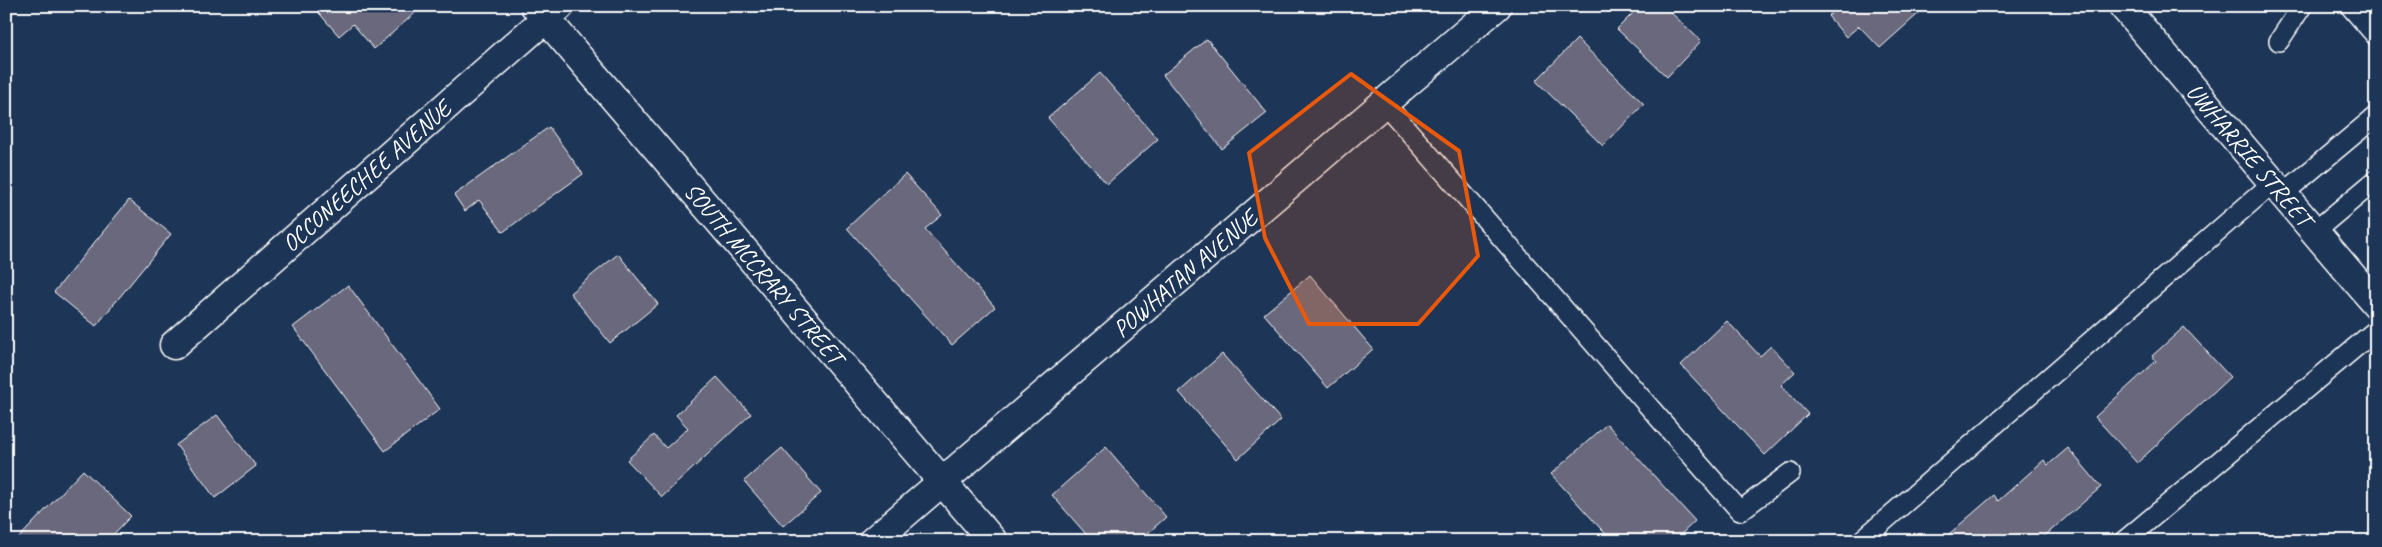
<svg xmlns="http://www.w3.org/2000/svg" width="2382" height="547" font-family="Caveat,sans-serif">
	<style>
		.building { fill: #6a687c; stroke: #fff }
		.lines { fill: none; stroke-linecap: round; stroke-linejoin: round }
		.service-casing { stroke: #fff; stroke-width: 22 }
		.minor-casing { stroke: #fff; stroke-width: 31 }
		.tertiary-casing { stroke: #fff; stroke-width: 31 }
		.service { stroke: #1d3557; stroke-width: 19 }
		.minor { stroke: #1d3557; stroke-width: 28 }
		.tertiary { stroke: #1d3557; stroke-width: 28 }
		.marked { fill: #e8590c; fill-opacity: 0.2; stroke: #e8590c; stroke-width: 4; stroke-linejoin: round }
		.labels { text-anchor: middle; stroke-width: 4; stroke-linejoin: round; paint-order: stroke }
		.street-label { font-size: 24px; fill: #fff; stroke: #1d3557 }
	</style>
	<rect width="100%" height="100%" fill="#1d3557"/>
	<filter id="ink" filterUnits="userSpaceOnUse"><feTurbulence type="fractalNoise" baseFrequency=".02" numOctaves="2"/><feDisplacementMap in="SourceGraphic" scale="10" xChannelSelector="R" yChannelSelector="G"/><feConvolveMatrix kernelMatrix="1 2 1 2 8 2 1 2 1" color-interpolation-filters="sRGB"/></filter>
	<g filter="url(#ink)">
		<!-- building -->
		<path class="building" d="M313 6H409L415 13 374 49 353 24 339 36Z
			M1640 6H1664L1701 41 1667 77 1617 29Z
			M1840 6H1927L1880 48 1859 26 1846 37 1828 16Z
			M1207 39 1267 113 1222 149 1163 75Z
			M1577 39 1644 104 1603 146 1536 81Z
			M1100 73 1158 139 1107 184 1048 118Z
			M549 127 583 174 503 232 479 200 465 211 454 195Z
			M905 174 942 215 925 229 995 307 952 345 847 228Z
			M129 200 171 234 96 326 54 292Z
			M618 254 658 304 610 343 570 293Z
			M1310 275 1373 349 1328 388 1264 314Z
			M348 285 440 409 385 451 293 327Z
			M1727 321 1760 356 1771 346 1795 372 1781 385 1808 414 1765 455 1681 365Z
			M2184 327 2230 377 2137 463 2095 417 2156 361 2152 356Z
			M1222 354 1281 420 1238 459 1179 392Z
			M717 377 751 414 662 497 627 460 654 435 666 448 688 428 676 415Z
			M217 415 256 466 215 498 176 445Z
			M1607 424 1695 521 1674 541H1612L1551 474Z
			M1106 447 1166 517 1139 541H1092L1052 495Z
			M782 448 821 493 783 526 744 481Z
			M2068 448 2101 487 2039 541H1941L1994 495 1998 501 2044 460 2048 465Z
			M83 470 131 516 107 541H16Z"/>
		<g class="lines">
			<!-- service casing -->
			<g class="service-casing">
				<path id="service" d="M2350 6 2376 36
					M2279 41 2302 6
					M1384 103 1740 511 1790 473
					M2284 193 2376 116
					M2315 231 2376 180
					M1861 541 2274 182
					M2124 541 2376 330"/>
			</g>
			<!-- minor casing -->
			<g class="minor-casing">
				<g id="minor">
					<path id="s1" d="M535 6 993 541"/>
					<path id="s2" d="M174 345 560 6"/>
				</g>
			</g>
			<!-- tertiary casing -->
			<g class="tertiary-casing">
				<g id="tertiary">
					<path id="s3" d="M2123 6 2376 304"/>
					<path id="s4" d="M873 541 1497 6"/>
				</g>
			</g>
			<!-- service -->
			<use href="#service" class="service"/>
			<!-- minor -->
			<use href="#minor" class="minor"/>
			<!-- tertiary -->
			<use href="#tertiary" class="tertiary"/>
		</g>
	</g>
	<!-- marked area -->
	<path class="marked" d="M1351 74 1459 151 1478 256 1418 324H1309L1265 238 1249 153Z"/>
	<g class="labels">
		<!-- street labels -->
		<g class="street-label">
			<text dy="8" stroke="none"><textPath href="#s3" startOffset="195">UWHARRIE STREET</textPath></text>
			<text dy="8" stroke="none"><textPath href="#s2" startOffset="256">OCCONEECHEE AVENUE</textPath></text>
			<text dy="8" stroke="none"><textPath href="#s1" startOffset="352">SOUTH MCCRARY STREET</textPath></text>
			<text dy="8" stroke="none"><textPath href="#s4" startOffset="411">POWHATAN AVENUE</textPath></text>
		</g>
	</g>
	<!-- margin -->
	<rect width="2382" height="547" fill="none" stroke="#1d3557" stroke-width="25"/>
	<rect x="12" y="12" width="2357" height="522" fill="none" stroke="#fff" stroke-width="2" filter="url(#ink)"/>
</svg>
